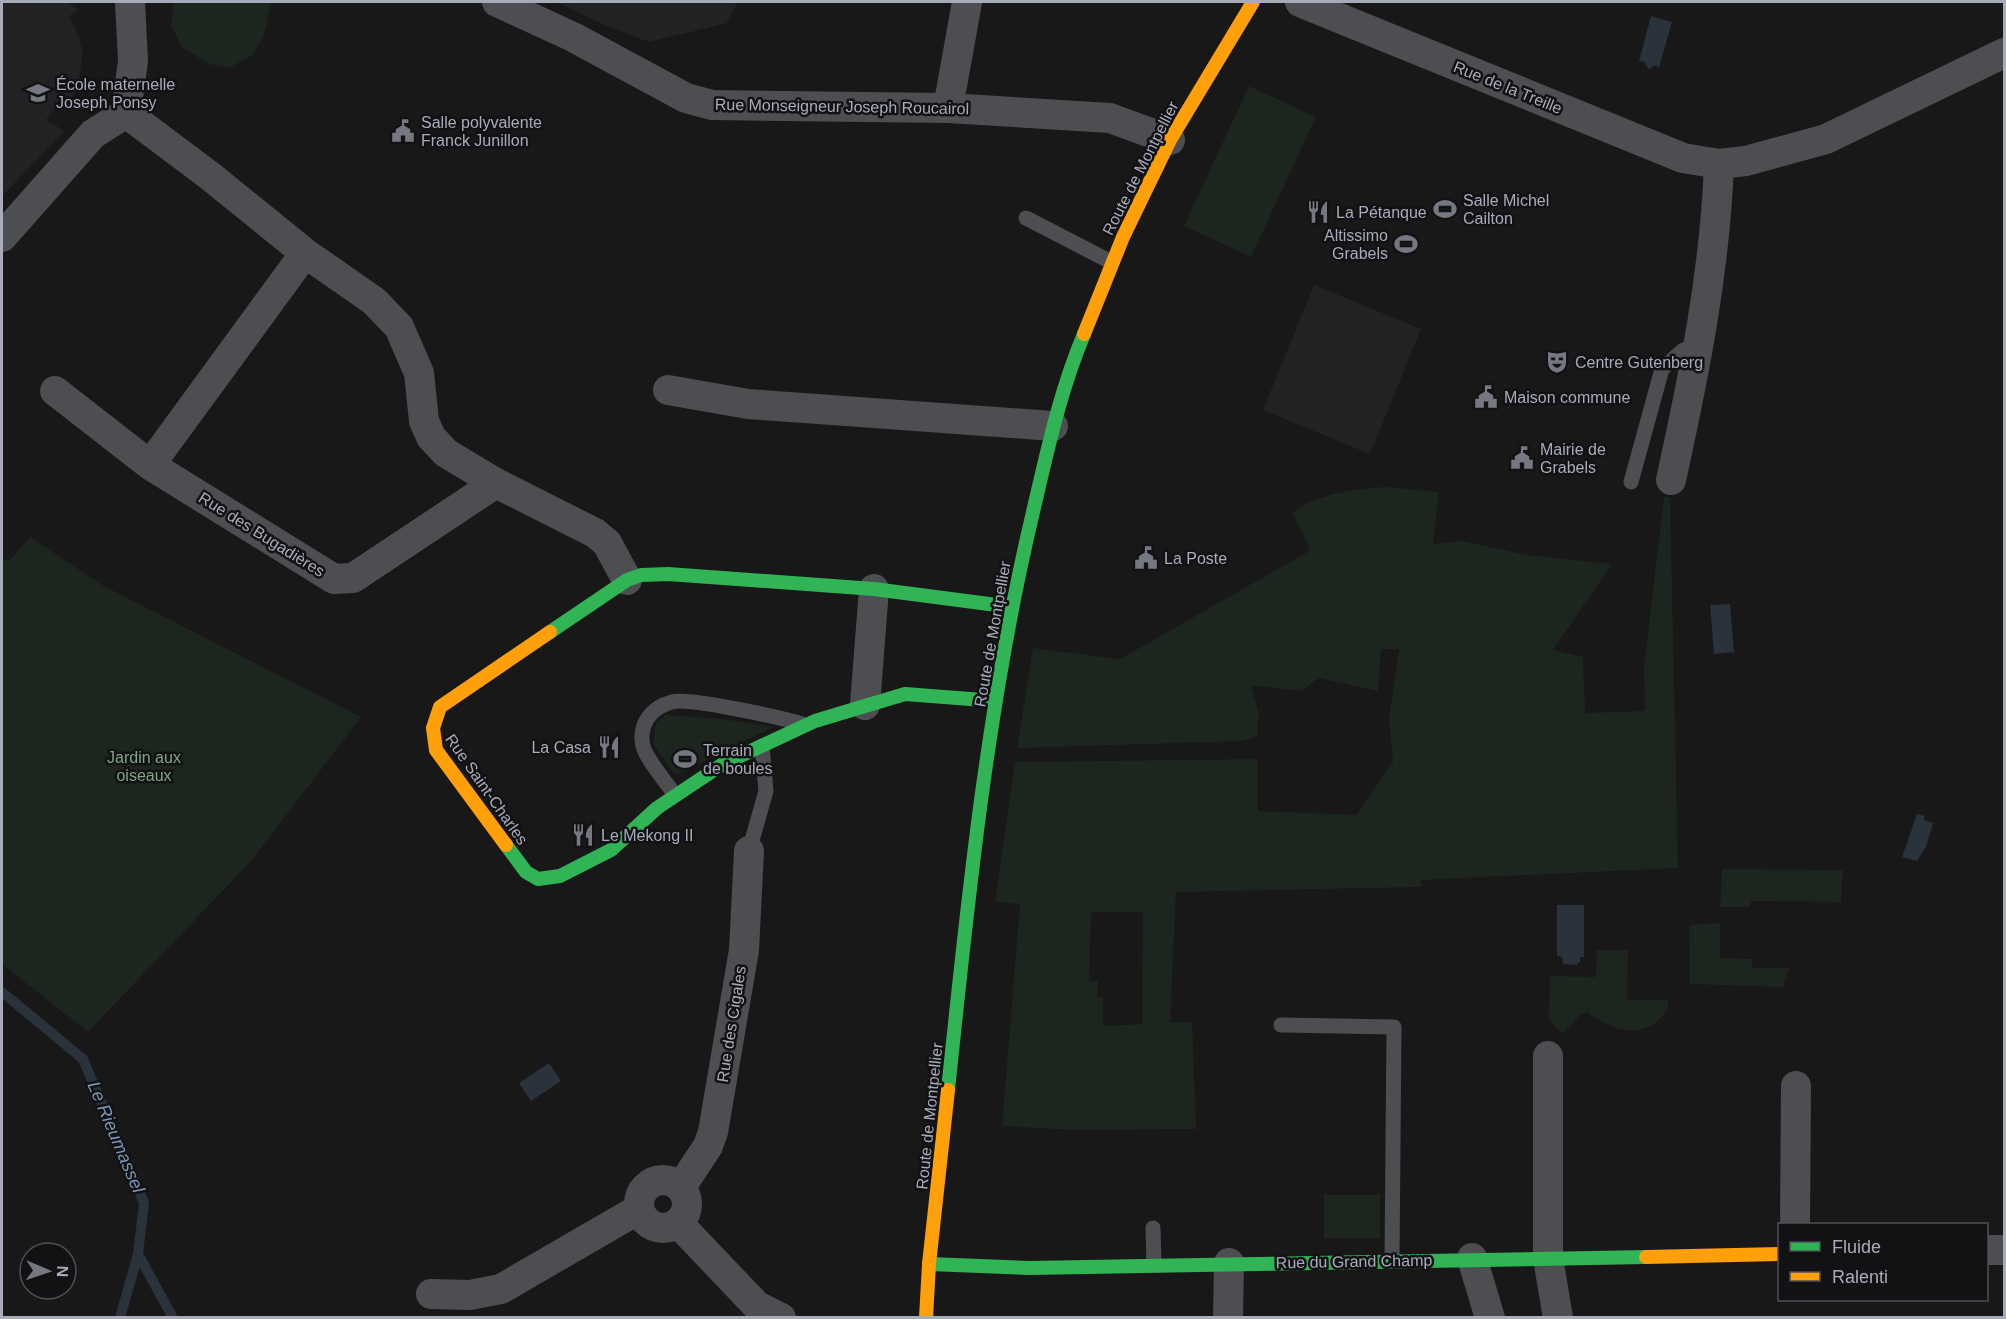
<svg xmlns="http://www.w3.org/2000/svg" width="2006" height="1319" font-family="Helvetica,sans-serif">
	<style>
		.built { fill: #222224 }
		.green { fill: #1d251f; fill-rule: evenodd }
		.water { fill: #2a323b }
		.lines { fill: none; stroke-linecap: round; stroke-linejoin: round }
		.stream { stroke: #2a323b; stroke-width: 10 }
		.lane { stroke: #4d4e52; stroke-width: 15 }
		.street { stroke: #4d4e52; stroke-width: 30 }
		.fast { stroke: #30b455; stroke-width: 14 }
		.slow { stroke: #ff9f0a; stroke-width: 14 }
		.labels { text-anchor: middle; stroke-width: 5; stroke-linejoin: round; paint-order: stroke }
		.poi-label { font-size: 16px; fill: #a8acba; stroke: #121214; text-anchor: start }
		.street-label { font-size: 16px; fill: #a8acba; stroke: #121214 }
		.park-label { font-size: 16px; fill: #7da683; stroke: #121214 }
		.water-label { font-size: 18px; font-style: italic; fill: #7c98b7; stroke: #121214 }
	</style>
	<rect width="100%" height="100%" fill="#181818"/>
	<!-- built -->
	<path class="built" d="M2 2H68L78 10 69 16 79 37 83 53 78 87 68 104 61 100 46 120 65 131 2 196Z
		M557 2H738L727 23 649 42 600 23Z
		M1314 285 1421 329 1370 454 1263 410Z"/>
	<!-- green -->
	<path class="green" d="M174 2H272L263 38 251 56 229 68 209 64 182 47 171 26Z
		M1249 86 1316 117 1251 257 1184 226Z
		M1388 487 1439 492 1433 544 1462 541 1527 555 1612 564 1553 650 1583 657 1585 713 1645 711 1644 668 1664 497 1670 498 1678 868 1421 880V887L1176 892 1170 1022H1192L1196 1129 1076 1130 1002 1126 1020 904 995 902 1015 762 1258 759V811L1356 815 1393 762 1389 719 1399 649H1381L1378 691 1319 678 1301 691 1251 685 1259 714 1257 737 1243 741 1017 748 1033 648 1120 659 1311 550 1292 513C1313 494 1360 488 1388 487ZM1091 912H1143L1142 1024 1103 1026V998H1097L1098 981H1089Z
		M30 537 102 585 361 717 252 860 88 1032 2 964V560H10Z
		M666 715 722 719 773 727 675 775 653 744 656 723Z
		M1722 869 1843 870 1841 902 1751 901 1750 907H1720Z
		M1720 923V958L1752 959V968H1789L1783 987 1690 984 1689 925Z
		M1597 950H1628L1627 1000H1668V1007C1652 1041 1612 1033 1587 1012L1581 1014 1563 1034 1549 1021 1550 976 1596 977Z
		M1324 1195H1380V1238H1324Z"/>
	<!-- water -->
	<path class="water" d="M1651 16 1672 22 1659 67 1655 65 1649 69 1644 62 1639 61Z
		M1730 604 1734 652 1714 654 1710 605Z
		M1917 814 1925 816 1924 820 1933 823 1926 847 1917 861 1902 857Z
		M1557 905H1584V957H1580V962L1576 965 1563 964 1562 957 1557 956Z
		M549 1063 561 1081 531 1101 519 1083Z"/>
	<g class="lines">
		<!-- stream -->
		<path class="stream" d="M2 992 83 1059 144 1203 138 1254 120 1318
			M138 1254 173 1318"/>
		<!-- lane -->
		<path class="lane" d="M1026 218 1111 262
			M1631 482 1662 369 1682 351 1701 343
			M675 795C667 783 646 759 643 746 638 724 652 707 672 702 688 697 783 718 802 724
			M749 851 766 791 762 746
			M1281 1025 1394 1027 1392 1260
			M1153 1228 1154 1264"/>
		<!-- street -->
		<path class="street" d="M130 2 133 61 126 113 210 176 305 253 374 301 399 327 419 373 424 421 431 437 446 453 496 483 595 533 607 543 627 580
			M497 2 573 37 686 98 712 105 948 108 1110 118 1170 140
			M1300 2 1683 158 1719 164 1746 161 1826 139 2004 53
			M948 108 967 2
			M2 237 93 134 126 113
			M305 253 150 465 334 579 353 578 496 483
			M668 390 748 404 1053 426
			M55 391 150 465
			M1671 480C1694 375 1715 272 1719 164
			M865 705 874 589
			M1548 1056V1258L1558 1318
			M639 1204a24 24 0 1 1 48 0a24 24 0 1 1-48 0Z
			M681 1187 708 1146 713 1132 744 950 749 851
			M678 1223 757 1306 781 1318
			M1795 1224 1796 1086
			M1986 1250H2004
			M1472 1258 1490 1318
			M431 1294 470 1295 501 1289 639 1209
			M1228 1318 1229 1263"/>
		<!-- fast -->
		<path class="fast" d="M550 632 627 580 641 575 668 574 874 589 1012 607
			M506 845 526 872 538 879 560 876 611 850 657 808 723 764 815 721 905 694 996 701
			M948 1090C968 897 988 701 1033 512 1047 452 1060 391 1084 334
			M929 1264 1029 1268 1646 1257"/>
		<!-- slow -->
		<path class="slow" d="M1084 334 1123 237 1170 140 1253 2
			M506 845 436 750 433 728 440 707 550 632
			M1646 1257 1780 1254
			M926 1318 929 1264 948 1090"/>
	</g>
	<!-- icons -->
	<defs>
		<g id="school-bare" transform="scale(1.8)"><path d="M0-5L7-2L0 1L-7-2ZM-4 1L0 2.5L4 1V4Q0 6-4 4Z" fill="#767881" stroke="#121214" stroke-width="2.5" paint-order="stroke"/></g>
		<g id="civic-bare" transform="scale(1.8)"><path d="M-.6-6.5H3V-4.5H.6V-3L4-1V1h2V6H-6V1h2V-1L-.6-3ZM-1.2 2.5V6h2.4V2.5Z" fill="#767881" stroke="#121214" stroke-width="2.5" paint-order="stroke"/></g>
		<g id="stadium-bare" transform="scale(1.8)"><path d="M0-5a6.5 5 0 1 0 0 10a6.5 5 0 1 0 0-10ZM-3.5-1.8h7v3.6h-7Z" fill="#767881" stroke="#121214" stroke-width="2.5" paint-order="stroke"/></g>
		<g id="restaurant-bare" transform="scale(1.8)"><path d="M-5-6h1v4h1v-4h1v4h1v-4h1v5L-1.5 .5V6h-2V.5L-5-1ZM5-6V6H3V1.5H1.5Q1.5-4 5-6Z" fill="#767881" stroke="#121214" stroke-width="2.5" paint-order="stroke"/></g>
		<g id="theatre-bare" transform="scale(1.8)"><path d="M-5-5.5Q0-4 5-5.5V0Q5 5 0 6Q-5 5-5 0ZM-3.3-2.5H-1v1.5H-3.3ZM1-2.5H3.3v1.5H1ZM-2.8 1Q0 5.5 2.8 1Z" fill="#767881" stroke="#121214" stroke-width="2.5" paint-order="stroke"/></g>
	</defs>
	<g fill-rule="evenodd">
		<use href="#school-bare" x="38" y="93"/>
		<use href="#civic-bare" x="403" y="131"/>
		<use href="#stadium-bare" x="1445" y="209"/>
		<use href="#restaurant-bare" x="1318" y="212"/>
		<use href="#stadium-bare" x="1406" y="244"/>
		<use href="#theatre-bare" x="1557" y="362"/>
		<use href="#civic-bare" x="1486" y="397"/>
		<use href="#civic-bare" x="1522" y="458"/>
		<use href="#civic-bare" x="1146" y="558"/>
		<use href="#restaurant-bare" x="609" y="747"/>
		<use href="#stadium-bare" x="685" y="759"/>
		<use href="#restaurant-bare" x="583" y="835"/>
	</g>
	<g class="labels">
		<!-- poi labels -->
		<g class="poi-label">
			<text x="56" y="90">École maternelle<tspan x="56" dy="18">Joseph Ponsy</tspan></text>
			<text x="421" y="128">Salle polyvalente<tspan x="421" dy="18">Franck Junillon</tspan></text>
			<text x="1463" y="206">Salle Michel<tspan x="1463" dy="18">Cailton</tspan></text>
			<text x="1336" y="218">La Pétanque</text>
			<text x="1388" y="241" text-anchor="end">Altissimo<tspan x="1388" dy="18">Grabels</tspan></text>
			<text x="1575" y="368">Centre Gutenberg</text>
			<text x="1504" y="403">Maison commune</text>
			<text x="1540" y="455">Mairie de<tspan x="1540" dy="18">Grabels</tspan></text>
			<text x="1164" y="564">La Poste</text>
			<text x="591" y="753" text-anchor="end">La Casa</text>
			<text x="703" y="756">Terrain<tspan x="703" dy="18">de boules</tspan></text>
			<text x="601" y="841">Le Mekong II</text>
		</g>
		<!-- street labels -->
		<g class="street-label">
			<text transform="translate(1508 87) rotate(22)" y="6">Rue de la Treille</text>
			<text transform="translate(842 106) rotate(1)" y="6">Rue Monseigneur Joseph Roucairol</text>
			<text transform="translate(1140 168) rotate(-63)" y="6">Route de Montpellier</text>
			<text transform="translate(262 534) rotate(32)" y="6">Rue des Bugadières</text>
			<text transform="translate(992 634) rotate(-80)" y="6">Route de Montpellier</text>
			<text transform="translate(487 789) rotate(55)" y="6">Rue Saint-Charles</text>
			<text transform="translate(731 1024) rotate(-81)" y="6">Rue des Cigales</text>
			<text transform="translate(929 1116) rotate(-84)" y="6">Route de Montpellier</text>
			<text transform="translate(1354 1261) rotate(-1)" y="6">Rue du Grand Champ</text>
		</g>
		<!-- park labels -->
		<g class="park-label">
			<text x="144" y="763">Jardin aux<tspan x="144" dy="18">oiseaux</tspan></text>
		</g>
		<!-- water labels -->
		<g class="water-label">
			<text transform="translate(116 1137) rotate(67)" y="6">Le Rieumassel</text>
		</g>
	</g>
	<!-- border -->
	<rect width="2006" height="1319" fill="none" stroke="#a8acba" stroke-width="6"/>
	<!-- legend -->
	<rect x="1778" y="1223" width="210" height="78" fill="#121214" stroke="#4e5056" stroke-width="1.5"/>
	<rect x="1790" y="1242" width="30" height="9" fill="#30b455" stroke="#4e5056" stroke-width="1.5"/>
	<text x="1832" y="1253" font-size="18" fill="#a8acba">Fluide</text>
	<rect x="1790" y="1272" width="30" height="9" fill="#ff9f0a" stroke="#4e5056" stroke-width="1.5"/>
	<text x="1832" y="1283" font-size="18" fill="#a8acba">Ralenti</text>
	<!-- north arrow -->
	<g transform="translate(48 1271) rotate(92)"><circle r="28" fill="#121214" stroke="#4e5056" stroke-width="1.5"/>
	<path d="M0-4.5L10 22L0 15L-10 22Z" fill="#767881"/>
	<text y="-9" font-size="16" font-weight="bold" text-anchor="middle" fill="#a8acba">N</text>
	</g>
</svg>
